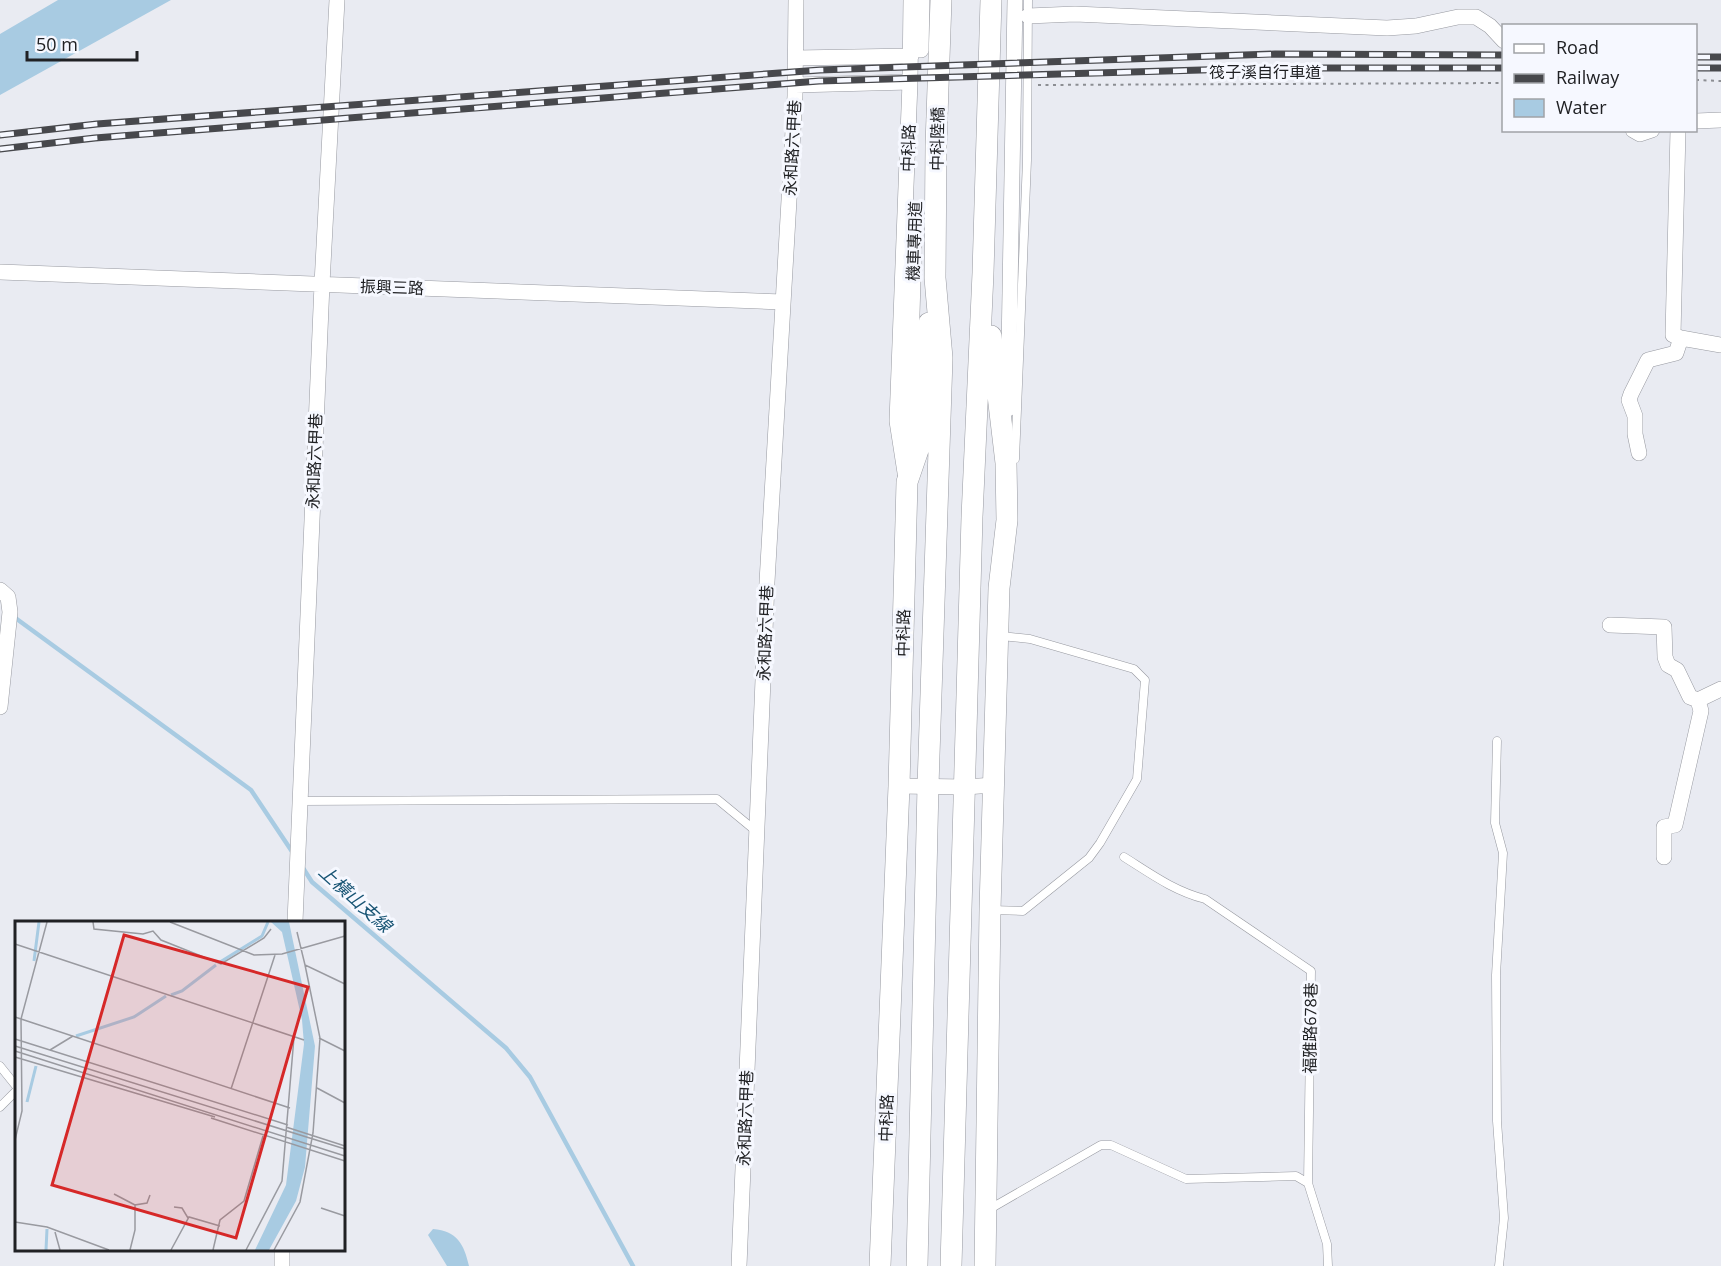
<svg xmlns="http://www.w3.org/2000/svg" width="1721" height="1266" font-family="'Open Sans','Noto Sans TC',sans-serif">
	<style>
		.water { fill: #a8cbe2 }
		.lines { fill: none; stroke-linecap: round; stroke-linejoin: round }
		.stream { stroke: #a8cbe2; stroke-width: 4.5 }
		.lane-casing { stroke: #9799a0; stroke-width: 9 }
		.street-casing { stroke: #9799a0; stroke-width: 16 }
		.secondary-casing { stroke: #9799a0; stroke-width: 22 }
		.path { stroke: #8c8e93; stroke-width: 2; stroke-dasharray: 3 4.5; stroke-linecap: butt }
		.lane { stroke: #fff; stroke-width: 8 }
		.street { stroke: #fff; stroke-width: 15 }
		.secondary { stroke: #fff; stroke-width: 21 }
		.rail-casing { stroke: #47484c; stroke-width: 7 }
		.rail { stroke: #f6f8ff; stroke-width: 4.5; stroke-dasharray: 14; stroke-linecap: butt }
		.labels { text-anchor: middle; stroke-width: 6; stroke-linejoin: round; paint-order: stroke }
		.street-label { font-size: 16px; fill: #202124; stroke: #f6f8ff }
		.water-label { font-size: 18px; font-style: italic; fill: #195575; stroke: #f6f8ff }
		.inset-river { fill: none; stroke: #a8cbe2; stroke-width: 3 }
		.inset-road { fill: none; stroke: #999aa0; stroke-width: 1.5 }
		.view { fill: #d62828; fill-opacity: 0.15; stroke: #d62828; stroke-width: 3 }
		.inset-edge { fill: none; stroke: #202124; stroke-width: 3 }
	</style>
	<rect width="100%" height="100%" fill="#e9ebf2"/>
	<!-- water -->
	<path class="water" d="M58 0H171L0 95V34Z
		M433 1229C457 1231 464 1244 469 1266H447L428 1235Z"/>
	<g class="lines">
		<!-- stream -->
		<path class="stream" d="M14 617 251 790 293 853
			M303 868 312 882 506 1048 530 1077 633 1266"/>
		<!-- lane casing -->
		<g class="lane-casing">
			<path id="lane" d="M1015 459 1027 160 1028 0
				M1497 741 1495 823 1503 853 1496 975 1497 1121 1504 1218 1499 1266
				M300 801 717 799 757 832
				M1124 857C1151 874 1174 891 1205 899L1311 971 1308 1183 1327 1244 1328 1266
				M991 910 1023 911 1089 858 1100 843 1137 779 1145 680 1134 669 1030 639 1001 636
				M0 1066 16 1086
				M0 1107 16 1091
				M988 1210 1101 1145H1111L1186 1179 1296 1176 1308 1183"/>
		</g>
		<!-- street casing -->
		<g class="street-casing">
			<path id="street" d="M1028 16 1075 14 1387 28 1416 26 1458 17H1476L1490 26 1504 41
				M921 50 922 0
				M796 58 911 56
				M795 85 910 82
				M1696 121 1721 120
				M1633 130 1640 134 1652 130
				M1678 130 1673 335 1681 338 1721 345
				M0 272 783 302
				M1008 409 1015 0
				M908 446 914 248
				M1639 453 1635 434V416L1629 400 1631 394 1648 360 1676 353 1681 338
				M906 479 897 421 910 82 911 0
				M0 590 8 597 10 612 0 707
				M1610 625 1664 627 1665 657 1668 665 1677 670 1690 697 1698 700 1721 689
				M899 786 965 787 994 785
				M1664 857V827L1675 825 1701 711 1698 700
				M295 922 322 284 337 0
				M282 1266V1250
				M739 1266 767 582 795 96 796 0"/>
		</g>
		<!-- secondary casing -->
		<g class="secondary-casing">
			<path id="secondary" d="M880 1266 899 786 907 482 919 447 929 323
				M917 1266 928 786 942 358 935 278 936 146 941 0
				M951 1266 972 517 983 273 991 0
				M985 1266 990 910 999 588 1007 520 1006 463 991 336"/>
		</g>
		<!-- path -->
		<path class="path" d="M1696 80 1721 81
			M1038 85 1504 83"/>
		<!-- lane -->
		<use href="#lane" class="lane"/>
		<!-- street -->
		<use href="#street" class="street"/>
		<!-- secondary -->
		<use href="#secondary" class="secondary"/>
		<!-- rail casing -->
		<g class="rail-casing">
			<path id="rail" d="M1696 57H1721
				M1696 68H1721
				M0 135 97 124 820 70 1275 54 1504 55
				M0 149 95 138 819 81 1274 68H1504"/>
		</g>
		<!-- rail -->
		<use href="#rail" class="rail"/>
	</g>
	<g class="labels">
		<!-- street labels -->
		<g class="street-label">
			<text x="1265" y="78">筏子溪自行車道</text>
			<text transform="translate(937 139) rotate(-89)" y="6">中科陸橋</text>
			<text transform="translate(792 148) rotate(-87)" y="6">永和路六甲巷</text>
			<text transform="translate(908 148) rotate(-88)" y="6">中科路</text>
			<text transform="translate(914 241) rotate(-88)" y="6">機車專用道</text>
			<text transform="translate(392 287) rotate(2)" y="6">振興三路</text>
			<text transform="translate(314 461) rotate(-88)" y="6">永和路六甲巷</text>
			<text transform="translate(765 633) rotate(-88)" y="6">永和路六甲巷</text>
			<text transform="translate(903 633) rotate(-89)" y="6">中科路</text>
			<text transform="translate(1310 1028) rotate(-89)" y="6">福雅路678巷</text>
			<text transform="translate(745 1118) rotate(-88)" y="6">永和路六甲巷</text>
			<text transform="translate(886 1118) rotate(-88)" y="6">中科路</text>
		</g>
		<!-- water labels -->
		<g class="water-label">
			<text transform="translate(355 899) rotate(42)" y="6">上橫山支線</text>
		</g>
	</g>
	<!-- overview -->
	<g transform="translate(15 921)">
		<rect width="330" height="330" fill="#e9ebf2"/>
		<path d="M256 1H274L300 125 290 246 281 280 254 329H240L271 264 289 123 287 99 267 11Z" fill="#a8cbe2"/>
		<path class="inset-river" d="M19 40 24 1M205 41 247 15 253 1M156 74 167 70 201 44M61 115 119 96 151 75M12 181 21 145M31 329 32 308"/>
		<path class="inset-road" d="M78 1 79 8 128 13 138 10 146 19 206 43 249 17 256 8M155 1 239 34 267 33 330 15M282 11 290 44 330 63M0 23 289 119M0 96 275 187M304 117 330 130M0 118 273 204M0 125 330 228M35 129 58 115M0 130 330 235M0 136 200 196M302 167 330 182M216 168 260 34M196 197 330 240M271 206 330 225M0 219 7 190 6 98 32 1M99 273 120 284M159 286 167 287 173 297M306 287 330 295M0 301 32 306 94 329M40 311 45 329M115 329 120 309V284L132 282 135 274M156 329 174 296 205 305M198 329 205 299 229 280 248 215M231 329 267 260 279 116M259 329 285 281 298 212 305 117 290 44"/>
		<path class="view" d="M109 14 293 66 221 317 37 264Z"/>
		<rect width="330" height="330" class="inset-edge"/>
	</g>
	<!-- legend -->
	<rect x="1502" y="24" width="195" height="108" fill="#f6f8ff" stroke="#a0a2a7" stroke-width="1.5"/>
	<rect x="1514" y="44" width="30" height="9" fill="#ffffff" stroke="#a0a2a7" stroke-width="1.5"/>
	<text x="1556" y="54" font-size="18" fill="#202124">Road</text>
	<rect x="1514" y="74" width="30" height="9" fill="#47484c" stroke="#a0a2a7" stroke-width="1.5"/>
	<text x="1556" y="84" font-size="18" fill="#202124">Railway</text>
	<rect x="1514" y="99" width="30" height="18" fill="#a8cbe2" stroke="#a0a2a7" stroke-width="1.5"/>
	<text x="1556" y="114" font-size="18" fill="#202124">Water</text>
	<!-- scale -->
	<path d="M27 51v9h110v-9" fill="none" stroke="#202124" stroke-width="3"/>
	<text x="36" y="51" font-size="18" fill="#202124" stroke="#f6f8ff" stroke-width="4.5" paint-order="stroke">50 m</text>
</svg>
